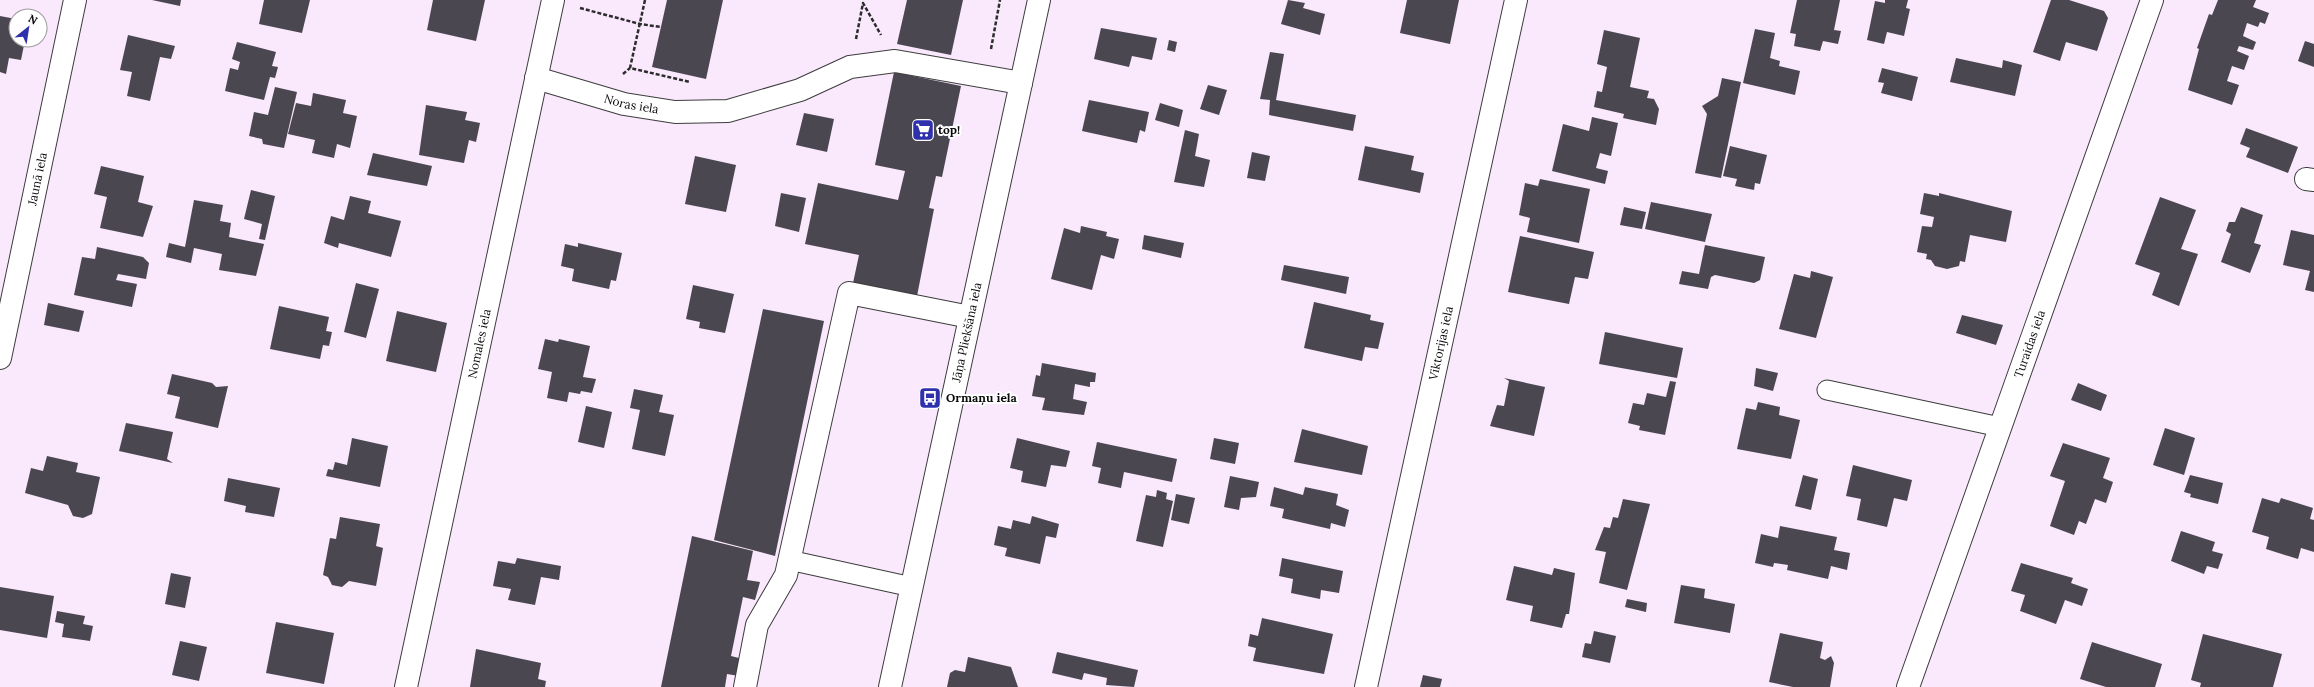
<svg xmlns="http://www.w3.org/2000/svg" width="2314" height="687" font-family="Lora,serif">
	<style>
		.building { fill: #4b4751 }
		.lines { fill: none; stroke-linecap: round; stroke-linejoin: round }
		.lane-casing { stroke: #3d3d3d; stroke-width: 21 }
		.street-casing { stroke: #3d3d3d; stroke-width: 24 }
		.path { stroke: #2c2c2c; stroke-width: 2.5; stroke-dasharray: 4 2; stroke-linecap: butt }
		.lane { stroke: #fff; stroke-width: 19 }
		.street { stroke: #fff; stroke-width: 22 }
		.labels { text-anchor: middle; stroke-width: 4; stroke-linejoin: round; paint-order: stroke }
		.street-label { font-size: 12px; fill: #0a0a0a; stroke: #fff }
		.poi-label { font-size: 12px; font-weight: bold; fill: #0a0a0a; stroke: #fff; text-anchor: start }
	</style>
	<rect width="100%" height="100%" fill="#fae8fd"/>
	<!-- building -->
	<path class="building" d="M152 0H181L180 6Z
		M264 0H310L302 33 259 24Z
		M433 0H485L476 41 427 30Z
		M667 0H723L706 79 652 67Z
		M907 0H963L951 55 897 44Z
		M1288 0 1305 3 1303 8 1325 14 1320 35 1281 24Z
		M1407 0H1459L1450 44 1400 33Z
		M1797 0H1840L1834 30 1841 31 1838 44 1823 41 1820 51 1794 46 1796 34 1790 33Z
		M1885 0H1908L1906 8 1910 9 1904 36 1887 32 1884 44 1867 40 1875 1 1885 3Z
		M2051 0H2069L2104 11 2108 18 2097 51 2066 42 2060 61 2033 52Z
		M2218 0H2256L2253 7 2269 13 2265 24 2260 22 2258 27 2247 23 2243 36 2256 42 2253 50 2239 46 2237 51 2249 56 2244 70 2232 66 2227 81 2239 85 2232 105 2188 90 2199 49 2197 48 2209 14 2212 15Z
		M0 16 16 19 14 35 16 40H25L21 60 9 58 6 74 0 72Z
		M1101 28 1157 38 1152 60 1132 56 1129 67 1094 59Z
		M1755 29 1775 33 1770 58 1780 61 1779 66 1800 71 1795 95 1743 83Z
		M1604 30 1640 38 1630 87 1649 91 1647 98 1654 99 1659 109 1656 125 1623 118 1624 114 1594 107 1597 91 1602 92 1607 67 1597 64Z
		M128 35 175 46 171 59 160 57 150 101 127 96 132 72 120 70Z
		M1169 40 1177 42 1175 52 1167 50Z
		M2305 41 2314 44V67L2298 61Z
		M237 42 276 52 272 66 278 67 275 78 270 77 264 100 225 91 230 68 238 70 240 62 232 59Z
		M1270 52 1284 54 1276 100 1356 115 1353 131 1269 115 1270 100 1260 99Z
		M1956 58 2002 68 2003 60 2022 65 2015 96 1950 82Z
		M1882 68 1918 77 1912 101 1881 93 1884 83 1878 82Z
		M894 72 961 86 942 177 936 176 929 208 934 209 917 296 853 283 859 255 805 244 818 183 898 200 905 171 875 165Z
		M1722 78 1741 82 1721 178 1695 173 1707 114 1702 106 1718 96Z
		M1208 85 1227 90 1219 115 1200 109Z
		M275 87 297 92 284 148 263 144 262 139 249 136 254 112 268 115Z
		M313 93 346 100 343 113 357 116 350 148 337 144 334 158 312 153 315 140 288 134 296 103 311 106Z
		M1089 100 1149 112 1145 132 1140 130 1137 143 1082 131Z
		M1160 103 1183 110 1179 127 1155 120Z
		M426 105 467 112 465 120 480 123 476 142 469 140 464 163 419 155Z
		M804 113 834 119 827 152 796 145Z
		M1592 117 1618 123 1611 156 1600 153 1596 168 1608 171 1605 184 1552 171 1563 124 1589 131Z
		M2246 128 2298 147 2288 173 2246 157 2250 148 2240 144Z
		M1185 130 1199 134 1195 156 1210 160 1204 187 1174 182Z
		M1365 146 1414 156 1411 170 1424 173 1420 193 1358 180Z
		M1730 146 1767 155 1760 184 1755 183 1754 190 1735 186 1737 179 1723 176Z
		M1252 152 1270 156 1265 181 1247 178Z
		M373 153 432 166 427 186 367 175Z
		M695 156 736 165 726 212 685 204Z
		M101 166 144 176 138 202 153 206 143 237 100 228 107 197 94 194Z
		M1540 179 1590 189 1579 243 1527 232 1530 218 1519 215 1525 183 1538 186Z
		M251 190 275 196 265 240 259 239 262 224 244 219Z
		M781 193 806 198 799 232 775 226Z
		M1924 193 1939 196V193L2012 211 2006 242 1970 235 1965 262 1960 261 1959 266 1947 269 1935 266 1931 260 1926 259 1927 254 1917 252 1922 226 1932 227 1934 217 1920 214Z
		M350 196 371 201 368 213 401 221 391 257 339 243 338 248 324 243 331 216 344 220Z
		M2160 197 2196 210 2181 249 2198 254 2179 306 2152 295 2160 273 2135 264Z
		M194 200 223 205 220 221 231 223 229 237 264 244 256 276 219 270 222 254 194 248 191 263 166 257 169 243 185 247Z
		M1651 202 1712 214 1705 242 1645 229Z
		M1624 207 1646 212 1642 229 1620 225Z
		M2241 207 2263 215 2254 243 2261 245 2250 273 2221 262 2231 234 2226 231 2229 222H2235Z
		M1081 226 1107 232 1106 236 1119 239 1114 259 1101 255 1092 290 1051 279 1064 228 1080 233Z
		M2291 230 2314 235V292L2305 290 2310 271 2283 265Z
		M1144 235 1184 243 1181 258 1142 249Z
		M1520 236 1594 252 1588 279 1575 277 1569 304 1508 292Z
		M578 243 622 253 616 281 611 280 609 289 572 281 574 269 561 266 565 244 578 247Z
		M1705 245 1765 257 1760 280 1754 283 1715 275 1711 277 1708 289 1679 284 1682 271 1699 274Z
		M97 247 143 257 149 263 146 279 118 274 116 280 137 284 132 307 74 295 82 257 95 259Z
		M1284 265 1349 277 1346 294 1281 280Z
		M1811 271 1833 277 1816 338 1779 329 1794 274 1810 278Z
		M356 283 379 289 366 338 344 332Z
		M693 285 734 294 725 333 699 328 700 322 686 319Z
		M1314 302 1371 315 1370 320 1384 323 1378 349 1365 347 1362 361 1304 348Z
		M48 303 84 311 79 332 44 325Z
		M279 306 329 317 326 331 332 332 329 346 323 345 320 359 270 349Z
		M763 309 824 321 775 556 714 540Z
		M397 311 447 323 436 372 386 361Z
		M1962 315 2003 325 1996 345 1956 333Z
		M1605 332 1683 348 1677 378 1599 364Z
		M545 339 558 342 559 339 590 346 583 377 596 379 592 393 581 391 580 394 569 392 567 402 547 398 552 372 538 369Z
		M1042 363 1096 373 1095 382H1090V387L1075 384 1073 399 1087 402 1084 415 1042 410 1045 398 1032 396 1036 375 1040 376Z
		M1756 368 1778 373 1773 391 1754 386Z
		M172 374 212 383 216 387 228 386 218 428 175 418 180 397 167 394Z
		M1504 378 1545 387 1534 436 1490 426 1497 405 1504 406 1509 381Z
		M1670 381 1676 382 1665 435 1639 430 1640 426 1628 423 1633 403 1644 405 1647 393 1666 397Z
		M2078 383 2107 395 2101 411 2071 400Z
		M634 389 663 395 659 412 674 415 665 456 632 449 640 410 630 408Z
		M1758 402 1780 407 1779 415 1800 420 1791 459 1737 449 1746 408 1756 410Z
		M586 406 612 412 604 448 578 442Z
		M126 423 173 432 167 459 173 463 119 451Z
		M2165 428 2195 438 2184 475 2153 465Z
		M1302 429 1368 446 1362 475 1294 462Z
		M352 438 388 446 380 487 326 476 328 469 333 470 335 462 347 465Z
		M1017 438 1070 451 1066 467 1051 465 1046 487 1021 482 1023 471 1010 468Z
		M1214 438 1239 443 1235 464 1210 459Z
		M1097 442 1177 459 1172 482 1124 472 1121 488 1098 483 1101 468 1092 466Z
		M2063 443 2110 458 2103 478 2113 482 2106 503 2095 499 2086 524 2079 521 2074 535 2050 526 2065 481 2050 476Z
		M47 456 78 463 76 472 100 477 92 514 83 518 73 516 68 505 25 493 31 468 43 471Z
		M1853 465 1912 480 1907 501 1894 498 1887 527 1857 520 1861 499 1846 496Z
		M1803 475 1818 479 1811 510 1795 506Z
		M2190 475 2223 483 2218 504 2190 497 2191 494 2184 492Z
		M1230 476 1259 482 1256 497 1241 498 1239 510 1224 507Z
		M228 478 280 488 274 517 245 512 246 506 224 501Z
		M1274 487 1303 495 1305 487 1338 494 1336 505 1349 510 1345 527 1331 523 1330 529 1282 518 1284 509 1270 506Z
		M1157 490 1167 493 1166 499 1173 501 1163 547 1136 541 1146 495 1156 497Z
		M1176 494 1195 498 1189 524 1171 520Z
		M2262 498 2279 503 2281 498 2313 508 2310 519 2314 520V552L2301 548 2298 559 2266 549 2269 537 2252 532Z
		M1623 499 1650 504 1627 590 1599 583 1606 552 1595 550 1604 527 1610 528 1613 517 1618 518Z
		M1032 516 1059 524 1056 538 1046 536 1040 564 1005 556 1007 548 994 545 998 526 1011 529 1013 520 1030 524Z
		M340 517 380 524 376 546 383 548 376 586 349 581 342 587 332 585 328 577 323 575 330 538 336 539Z
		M1780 526 1837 537 1834 550 1850 553 1847 570 1831 566 1828 579 1787 570 1788 565 1774 563 1773 567 1755 563 1761 534 1778 538Z
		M2181 531 2215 542 2212 551 2223 554 2218 569 2207 566 2204 574 2171 561Z
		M692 536 753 551 747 580 760 582 755 600 743 597 731 656 743 659 739 676 727 674 725 687H661Z
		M517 558 561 566 559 580 541 577 535 605 508 600 511 589 493 586 498 561 515 564Z
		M1282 558 1343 571 1339 593 1321 590 1320 599 1291 593 1293 579 1279 576Z
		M2021 563 2073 578 2071 583 2088 589 2082 606 2065 600 2056 624 2020 611 2025 595 2011 591Z
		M1514 566 1552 575 1554 568 1575 573 1569 614H1566L1562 628 1530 621 1533 606 1506 600Z
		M171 573 191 577 185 608 165 604Z
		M1681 585 1705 589 1704 598 1735 604 1730 633 1674 623Z
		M0 587 54 596 47 638 0 630Z
		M1627 599 1647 603 1646 612 1625 607Z
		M57 611 85 616 83 624 93 626 90 641 62 637 64 624 55 622Z
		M1262 618 1333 634 1324 674 1253 661 1256 648 1248 646 1250 634 1258 636Z
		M276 622 334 633 324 684 266 673Z
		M1594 631 1616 636 1610 663 1582 657 1585 643 1591 644Z
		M1780 633 1823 642 1820 658 1825 660 1831 656 1834 663 1830 687H1793L1769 682Z
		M2203 634 2282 654 2273 687H2200L2201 683 2191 680Z
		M180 641 207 647 199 681 172 675Z
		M2092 642 2162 664 2155 687H2106L2080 679Z
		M476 649 541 663 538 679 546 681 545 687H470Z
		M1057 652 1138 670 1134 687 1106 685 1107 678 1084 673 1082 680 1052 673Z
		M968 657 1011 667 1018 687H947L950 673 955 670 965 672Z
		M1423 675 1442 679 1440 687H1420Z"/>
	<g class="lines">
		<!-- lane casing -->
		<g class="lane-casing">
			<path id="lane" d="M1827 390 2000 427
				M789 560 912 587"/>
		</g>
		<!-- street casing -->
		<g class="street-casing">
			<g id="street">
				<path id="s1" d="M536 78 624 104 675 112 728 111 800 90 850 67 895 61 1021 83"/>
				<path d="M2306 179 2314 180"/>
				<path id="s2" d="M0 358 75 0"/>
				<path id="s3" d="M406 687 553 0"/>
				<path d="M745 687 757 625 786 575 849 293 970 317"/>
				<path id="s4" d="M890 687 1039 0"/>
				<path id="s5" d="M1366 687 1516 0"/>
				<path id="s6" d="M1908 687 2152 0"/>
			</g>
		</g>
		<!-- path -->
		<path class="path" d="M645 0 630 68 690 82
			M580 8 640 24 661 27
			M856 39 863 3 881 35
			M991 49 1000 0
			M623 74 630 68"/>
		<!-- lane -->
		<use href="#lane" class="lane"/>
		<!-- street -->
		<use href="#street" class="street"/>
	</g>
	<!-- icons -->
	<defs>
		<g id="supermarket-square" transform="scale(1.15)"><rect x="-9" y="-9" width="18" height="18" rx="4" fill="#2f31ac" stroke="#fff"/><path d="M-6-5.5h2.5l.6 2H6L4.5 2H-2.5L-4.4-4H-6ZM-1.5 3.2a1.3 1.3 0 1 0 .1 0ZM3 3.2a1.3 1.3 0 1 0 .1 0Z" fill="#fff"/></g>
		<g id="bus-square" transform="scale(1.15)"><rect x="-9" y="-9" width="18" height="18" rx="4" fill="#2f31ac" stroke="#fff"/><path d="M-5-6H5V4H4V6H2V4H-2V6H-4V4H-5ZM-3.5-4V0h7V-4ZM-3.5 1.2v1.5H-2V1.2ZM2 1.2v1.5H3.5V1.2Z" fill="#fff"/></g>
	</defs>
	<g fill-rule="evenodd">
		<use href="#supermarket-square" x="923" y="130"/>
		<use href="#bus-square" x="930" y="398"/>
	</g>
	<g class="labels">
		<!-- street labels -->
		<g class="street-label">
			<text dy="4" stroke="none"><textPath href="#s1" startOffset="99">Noras iela</textPath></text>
			<text dy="4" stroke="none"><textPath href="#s2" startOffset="183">Jaunā iela</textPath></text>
			<text dy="4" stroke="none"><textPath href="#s4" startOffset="363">Jāņa Pliekšāna iela</textPath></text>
			<text dy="4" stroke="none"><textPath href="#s3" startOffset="351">Nomales iela</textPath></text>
			<text dy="4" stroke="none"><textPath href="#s5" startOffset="352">Viktorijas iela</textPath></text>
			<text dy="4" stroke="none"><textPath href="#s6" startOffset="364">Turaidas iela</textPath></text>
		</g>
		<!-- poi labels -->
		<g class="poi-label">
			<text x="938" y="134">top!</text>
			<text x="946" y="402">Ormaņu iela</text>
		</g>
	</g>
	<!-- north arrow -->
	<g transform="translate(28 28) rotate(30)"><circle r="19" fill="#ffffff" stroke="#9d9d9d"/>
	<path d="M0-3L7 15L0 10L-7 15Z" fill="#2f31ac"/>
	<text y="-6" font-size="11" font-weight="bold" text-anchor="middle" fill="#0a0a0a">N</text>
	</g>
</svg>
